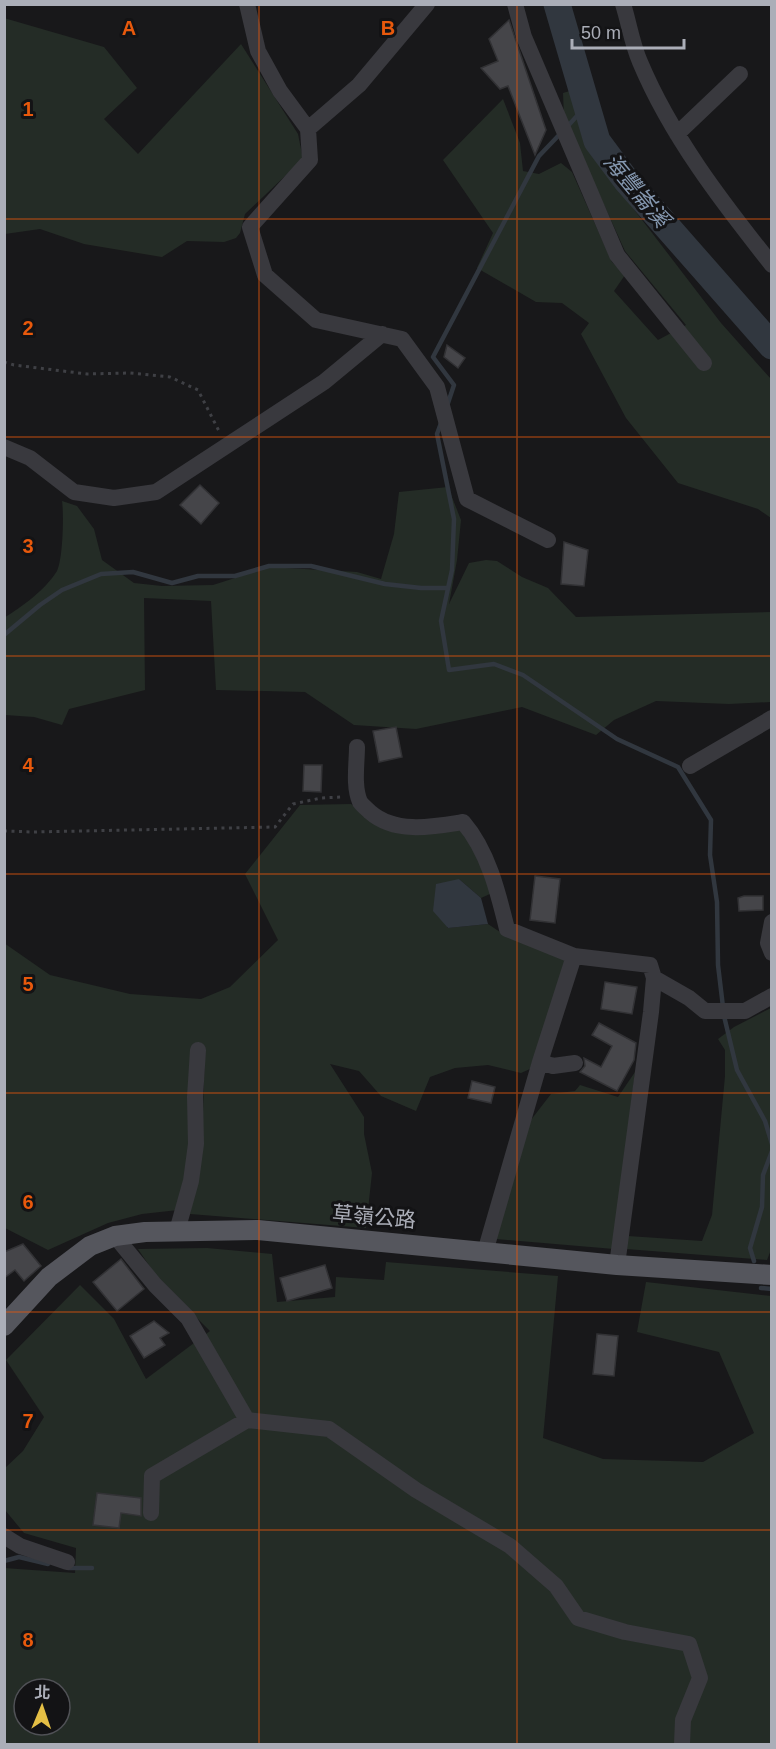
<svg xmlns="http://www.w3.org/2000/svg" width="776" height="1749" font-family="Helvetica,'Noto Sans TC',sans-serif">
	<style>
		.green { fill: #242c26; fill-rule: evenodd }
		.water { fill: #31373f }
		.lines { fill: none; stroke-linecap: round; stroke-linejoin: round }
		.stream { stroke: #31373f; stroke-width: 4.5 }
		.river { stroke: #31373f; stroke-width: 27 }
		.building { fill: #454549; stroke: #323235; stroke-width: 1.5 }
		.path { stroke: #3f4045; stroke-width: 3; stroke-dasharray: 3 4.5; stroke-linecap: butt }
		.minor { stroke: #39393e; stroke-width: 16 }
		.major { stroke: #55565d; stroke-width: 20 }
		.grid { fill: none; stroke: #e8590c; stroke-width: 1.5; stroke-opacity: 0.55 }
		.labels { text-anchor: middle; stroke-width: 6; stroke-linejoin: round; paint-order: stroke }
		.street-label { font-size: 21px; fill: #abaeb8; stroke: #131315 }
		.water-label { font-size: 22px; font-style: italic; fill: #8598b0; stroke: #131315 }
		.grid-label { font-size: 20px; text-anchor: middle; font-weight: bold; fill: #e8590c; stroke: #131315; stroke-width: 6; stroke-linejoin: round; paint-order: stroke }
	</style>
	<rect width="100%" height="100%" fill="#18181a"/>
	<!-- green -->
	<path class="green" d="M4 18 104 47 137 88 104 119 138 154 241 44 298 134 303 159 245 214 240 233 236 238 224 242 187 241 162 257 84 244 40 229 5 234Z
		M573 90 600 165 721 323 771 379V518L758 509 678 483 626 418 581 334 589 323 562 303 536 302 477 268 493 233 443 160 503 99 520 143 523 171 539 174 561 163 572 172 612 262 625 275 614 291 658 340 686 325 625 251 564 117 563 93Z
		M448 487 461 520 457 560 449 604 469 563 486 560 497 561 522 577 548 588 576 617 771 612V702L729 704 656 701 614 720 596 735 522 707 416 729 354 725 305 692 216 690 211 601 144 598 145 690 69 709 62 725 34 717 5 715 4 618C22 607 46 589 57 571 63 559 64 514 62 501L77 506 94 529 102 560 134 583 162 586 213 585 269 567 357 572 381 579 394 534 399 492Z
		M351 804 368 817 458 828 472 843 492 893 481 898 459 879 447 928 488 924 503 934 571 961 543 1063 521 1073 488 1065 455 1068 430 1077 416 1111 381 1096 359 1071 330 1064 364 1117V1134L372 1173 366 1228 190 1214 202 1144 205 1047 188 1168 178 1210 142 1214 108 1223 48 1250 5 1228 4 943 50 975 130 994 201 999 230 987 278 940 245 874 300 805Z
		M771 1008 772 1247 767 1260 626 1249 628 1236 702 1241 712 1215 725 1076V1050L718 1039 734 1027Z
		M635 1072 614 1249 496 1239 527 1125 551 1094 575 1091 580 1085 618 1097Z
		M207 1248 272 1254 277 1302 335 1297 336 1277 384 1280 386 1262 558 1276 543 1438 603 1459 703 1462 754 1433 719 1352 637 1332 646 1282 771 1296V1744H5L4 1568 75 1573 76 1548 24 1533 5 1510V1468L23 1451 44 1417 6 1360 80 1285 114 1319 146 1379 210 1331 159 1280 138 1249ZM24 1689H60V1725H24Z"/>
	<!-- water -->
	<path class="water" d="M459 879 481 898 488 924 448 928 433 911 436 884Z"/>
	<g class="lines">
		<!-- stream -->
		<path class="stream" d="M566 128 586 106
			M448 403 454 385 433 357 539 156 560 134
			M441 423 437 434 454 519 452 570 441 621 449 670 494 664 523 675 617 739 678 767 711 820 710 855 717 902 718 965 723 1007
			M4 635 40 605 62 590 101 574 133 572 172 583 198 576H235L269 566H311L385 584 421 588H448
			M724 1016 737 1070 765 1121 772 1144
			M754 1261 750 1248 762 1207 763 1175 772 1151
			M761 1288 772 1289
			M4 1561 19 1557 48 1564
			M68 1568H92"/>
		<!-- river -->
		<path class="river" d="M557 4 597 141 626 180 772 346"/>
	</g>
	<!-- building -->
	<path class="building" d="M509 20 546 130 535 155 508 86 500 89 481 68 498 61 489 39Z
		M447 345 465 358 458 368 444 357Z
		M200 485 219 503 201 524 180 505Z
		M564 542 588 550 584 586 561 584Z
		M396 727 402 757 379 762 373 731Z
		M304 765H322L321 792 303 791Z
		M535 876 560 879 555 923 530 920Z
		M744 896H763V910L739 911 738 898Z
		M605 982 637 987 632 1014 601 1009Z
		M599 1023 636 1043 634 1060 617 1091 580 1072 585 1066 584 1058 601 1067 612 1046 592 1035Z
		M472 1081 495 1087 491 1103 468 1098Z
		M23 1244 41 1266 24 1281 15 1270 4 1278V1252Z
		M121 1259 144 1289 117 1311 93 1282Z
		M325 1265 332 1288 287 1301 280 1278Z
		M154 1321 169 1333 160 1338 165 1345 144 1358 130 1336Z
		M597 1334 618 1336 614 1376 593 1374Z
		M97 1493 141 1498V1516L121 1513 119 1528 93 1525Z"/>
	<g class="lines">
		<!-- path -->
		<path class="path" d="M4 362 14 365 87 374 130 373 170 377 198 390 220 433
			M4 831 33 832 275 827 293 804 321 798 342 797"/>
		<!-- minor -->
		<path class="minor" d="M247 4 258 51 280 91 308 129 359 85 427 4
			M515 4 524 37 617 255 704 363
			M623 4C629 23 632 44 640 62 671 136 722 202 772 265
			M308 129 310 160 250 227 265 275 316 320 402 339 437 387 467 499 548 540
			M677 134 740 74
			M4 447 30 458 74 492 114 498 156 492 324 382 382 334
			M357 747C357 763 353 786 360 802 362 805 367 809 370 812 395 834 432 827 463 822 488 851 498 892 507 929L574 956 650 965 654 978
			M690 766 772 718
			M772 922 768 943 772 953
			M540 1062 553 1066 575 1063
			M177 1231 191 1181 196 1144 195 1097 198 1050
			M115 1236 155 1285 188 1318 247 1420 329 1429 416 1490 510 1546 556 1586 578 1618 625 1632 689 1644 700 1678 683 1720 682 1744
			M485 1252 540 1062 574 956
			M617 1265 651 1012 654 978 689 998 705 1011H745L772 996
			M151 1513 152 1476 247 1420
			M4 1536 20 1546 67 1562"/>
		<!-- major -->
		<path class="major" d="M4 1326 49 1277 90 1246 115 1236 145 1232 258 1230 617 1265 772 1275"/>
	</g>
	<!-- grid -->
	<path class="grid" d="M259 4V1744M517 4V1744M4 219H772M4 437H772M4 656H772M4 874H772M4 1093H772M4 1312H772M4 1530H772"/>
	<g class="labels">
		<!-- street labels -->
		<g class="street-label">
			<text transform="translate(374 1217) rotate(5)" y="7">草嶺公路</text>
		</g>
		<!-- water labels -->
		<g class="water-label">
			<text transform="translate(637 190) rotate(50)" y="8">海豐崙溪</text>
		</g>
	</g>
	<g class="grid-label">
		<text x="129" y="35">A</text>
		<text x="388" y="35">B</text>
		<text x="28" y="116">1</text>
		<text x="28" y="335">2</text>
		<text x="28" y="553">3</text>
		<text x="28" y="772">4</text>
		<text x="28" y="991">5</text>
		<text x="28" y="1209">6</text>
		<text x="28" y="1428">7</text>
		<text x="28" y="1647">8</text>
	</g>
	<!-- border -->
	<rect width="776" height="1749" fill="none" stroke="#abaeb8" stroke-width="12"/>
	<!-- north arrow -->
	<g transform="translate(42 1707) rotate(2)"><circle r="28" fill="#131315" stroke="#505156" stroke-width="1.5"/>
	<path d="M0-4.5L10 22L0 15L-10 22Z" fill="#e4bf45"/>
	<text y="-9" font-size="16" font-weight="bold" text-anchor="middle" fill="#abaeb8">北</text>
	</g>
	<!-- scale -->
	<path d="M572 39v9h112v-9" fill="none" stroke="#abaeb8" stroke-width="3"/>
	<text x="581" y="39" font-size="18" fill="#abaeb8" stroke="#131315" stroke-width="4.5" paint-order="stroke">50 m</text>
</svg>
